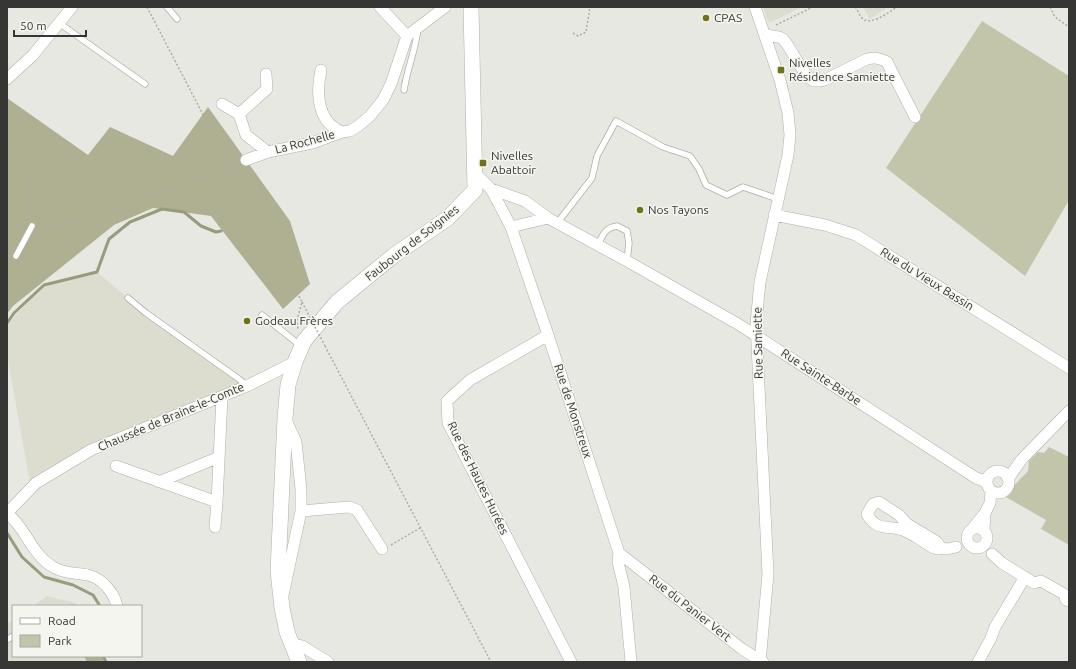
<svg xmlns="http://www.w3.org/2000/svg" width="1076" height="669" font-family="Ubuntu,sans-serif">
	<style>
		.built { fill: #dcddcf }
		.green { fill: #c3c5ab }
		.forest { fill: #aeb091 }
		.lines { fill: none; stroke-linecap: round; stroke-linejoin: round }
		.stream { stroke: #999b7d; stroke-width: 3 }
		.lane-casing { stroke: #afb0aa; stroke-width: 7 }
		.street-casing { stroke: #afb0aa; stroke-width: 12 }
		.secondary-casing { stroke: #afb0aa; stroke-width: 16 }
		.path { stroke: #acada8; stroke-width: 1.5; stroke-dasharray: 2 2; stroke-linecap: butt }
		.lane { stroke: #fff; stroke-width: 5.5 }
		.street { stroke: #fff; stroke-width: 11 }
		.secondary { stroke: #fff; stroke-width: 15 }
		.path-bridge { stroke: #acada8; stroke-width: 1.5; stroke-dasharray: 2 2; stroke-linecap: butt }
		.poi-dot { fill: #6f7218; stroke: #f4f5ef; stroke-width: 1.5 }
		.labels { text-anchor: middle; stroke-width: 3; stroke-linejoin: round; paint-order: stroke }
		.poi-label { font-size: 12px; fill: #363734; stroke: #f4f5ef; text-anchor: start }
		.street-label { font-size: 12px; fill: #363734; stroke: #f4f5ef }
	</style>
	<rect width="100%" height="100%" fill="#e7e8e1"/>
	<!-- built -->
	<path class="built" d="M763 7H802L769 23Z
		M863 7H888L870 19Z
		M97 272 128 298 247 386 91 450 31 488 7 355V324L44 285Z
		M47 596 75 603 78 606H33Z
		M13 620V656H84L87 662H7V624Z"/>
	<!-- green -->
	<path class="green" d="M982 21 1069 76V200L1025 276 886 168Z
		M1049 447 1069 457V545L1041 529 1046 520 1004 496 1028 471 1029 461 1038 452 1044 453Z"/>
	<!-- forest -->
	<path class="forest" d="M7 98 88 155 110 127 173 156 208 107 290 221 310 284 283 309 211 216 153 208 114 225 13 306 7 314Z
		M84 656H102L104 662H87Z"/>
	<g class="lines">
		<!-- stream -->
		<path class="stream" d="M7 323 14 313 44 285 97 272 109 239 130 222 162 209 184 212 201 226 216 232 221 231
			M7 533 22 557 44 577 73 585 93 595 100 606
			M103 656 106 662"/>
		<!-- lane casing -->
		<g class="lane-casing">
			<path id="lane" d="M167 7 177 19
				M59 23 145 84
				M404 90C407 69 416 49 418 28
				M558 222 592 178 597 156 616 121 663 147 690 156 699 169 706 185 727 195 743 187 778 199
				M598 245C603 234 605 228 617 226L627 231 629 243 627 261
				M16 256 32 226
				M128 298 146 313 239 379 247 386
				M262 315 301 346
				M7 640 13 636"/>
		</g>
		<!-- street casing -->
		<g class="street-casing">
			<path id="street" d="M380 7 407 36
				M755 7 780 80 788 113 790 135 788 155 760 282 756 323 768 574 760 662
				M765 35 779 37 783 39C792 49 802 74 812 80 816 82 821 81 825 80L867 59C875 57 880 58 887 62L915 117
				M321 70C316 93 317 122 342 132
				M266 74 267 89 239 114 246 135 268 152
				M7 79 33 55 72 7
				M222 104 239 114
				M246 160 268 152 312 143 342 132 350 131 358 126 370 116 383 100 391 84 407 36 445 7
				M475 173 491 189 511 227 548 335 619 553 618 562 624 587 631 662
				M491 189 525 201 548 218 627 261 738 324 976 478 987 482
				M774 215 825 225 856 235 1069 368
				M511 227 548 218
				M548 335 470 380 447 401 448 423 571 662
				M116 466 217 502 222 397
				M987 482a11 11 0 1 1 22 0a11 11 0 1 1-22 0Z
				M1007 477 1010 476 1022 459 1069 411
				M159 482 219 457
				M301 511 349 507 357 510 382 549
				M7 513 36 483 91 450 247 386 295 362
				M7 513C27 529 31 555 55 568 74 578 88 568 105 585 112 593 115 597 117 606
				M985 513 990 503 991 491
				M215 527 217 502
				M967 538a10 10 0 1 1 20 0a10 10 0 1 1-20 0Z
				M972 529 985 513 984 530
				M941 548 938 549 934 548C924 543 914 534 903 530 890 525 876 532 867 514L873 504 879 502 899 515 907 524 937 542 941 548 947 549 956 547
				M619 553 742 649 763 662
				M992 554 1002 563 1034 583 1041 581 1064 594 1066 600 1069 601
				M283 595 301 511V489L296 442 286 420
				M291 644 302 646 328 662
				M978 662 991 638 995 627 1025 577"/>
		</g>
		<!-- secondary casing -->
		<g class="secondary-casing">
			<path id="secondary" d="M299 662 287 632 282 608 278 571 285 418 288 385 295 362 304 341 337 302 393 256 448 218 475 190 471 7"/>
		</g>
		<!-- path -->
		<path class="path" d="M147 7 223 153
			M855 7C858 10 859 15 862 18 870 27 889 12 897 7
			M1050 7 1055 17 1069 27
			M776 25 813 7
			M573 33 578 36 586 32 590 7
			M7 152C21 162 30 180 31 196 31 204 28 211 29 219
			M239 183 302 302 297 320 298 329
			M39 229 86 218 114 209 190 183 236 164
			M325 346 491 662
			M391 545 420 528"/>
		<!-- lane -->
		<use href="#lane" class="lane"/>
		<!-- street -->
		<use href="#street" class="street"/>
		<!-- secondary -->
		<use href="#secondary" class="secondary"/>
		<!-- path-bridge -->
		<path class="path-bridge" d="M223 153 239 183
			M302 302 325 346"/>
	</g>
	<!-- markers -->
	<g class="poi-dot">
		<circle cx="706" cy="18" r="4"/>
		<rect x="777" y="66" width="8" height="8" rx="2"/>
		<rect x="479" y="159" width="8" height="8" rx="2"/>
		<circle cx="640" cy="210" r="4"/>
		<circle cx="247" cy="321" r="4"/>
	</g>
	<g class="labels">
		<!-- poi labels -->
		<g class="poi-label">
			<text x="714" y="22">CPAS</text>
			<text x="789" y="67">Nivelles<tspan x="789" dy="14">Résidence Samiette</tspan></text>
			<text x="491" y="160">Nivelles<tspan x="491" dy="14">Abattoir</tspan></text>
			<text x="648" y="214">Nos Tayons</text>
			<text x="255" y="325">Godeau Frères</text>
		</g>
		<!-- street labels -->
		<g class="street-label">
			<text transform="translate(305 142) rotate(-15)" y="4">La Rochelle</text>
			<text transform="translate(412 243) rotate(-38)" y="4">Faubourg de Soignies</text>
			<text transform="translate(927 279) rotate(32)" y="4">Rue du Vieux Bassin</text>
			<text transform="translate(758 343) rotate(-91)" y="4">Rue Samiette</text>
			<text transform="translate(821 377) rotate(33)" y="4">Rue Sainte-Barbe</text>
			<text transform="translate(573 411) rotate(72)" y="4">Rue de Monstreux</text>
			<text transform="translate(171 417) rotate(-23)" y="4">Chaussée de Braine-le-Comte</text>
			<text transform="translate(478 478) rotate(64)" y="4">Rue des Hautes Hurées</text>
			<text transform="translate(690 608) rotate(38)" y="4">Rue du Panier Vert</text>
		</g>
	</g>
	<!-- border -->
	<rect width="1076" height="669" fill="none" stroke="#363734" stroke-width="16"/>
	<!-- legend -->
	<rect x="12" y="605" width="130" height="52" fill="#f4f5ef" stroke="#a8a9a4"/>
	<rect x="20" y="618" width="20" height="6" fill="#ffffff" stroke="#a8a9a4"/>
	<text x="48" y="625" font-size="12" fill="#363734">Road</text>
	<rect x="20" y="635" width="20" height="12" fill="#c3c5ab" stroke="#a8a9a4"/>
	<text x="48" y="645" font-size="12" fill="#363734">Park</text>
	<!-- scale -->
	<path d="M14 30v6h72v-6" fill="none" stroke="#363734" stroke-width="2"/>
	<text x="20" y="30" font-size="12" fill="#363734" stroke="#f4f5ef" stroke-width="3" paint-order="stroke">50 m</text>
</svg>
